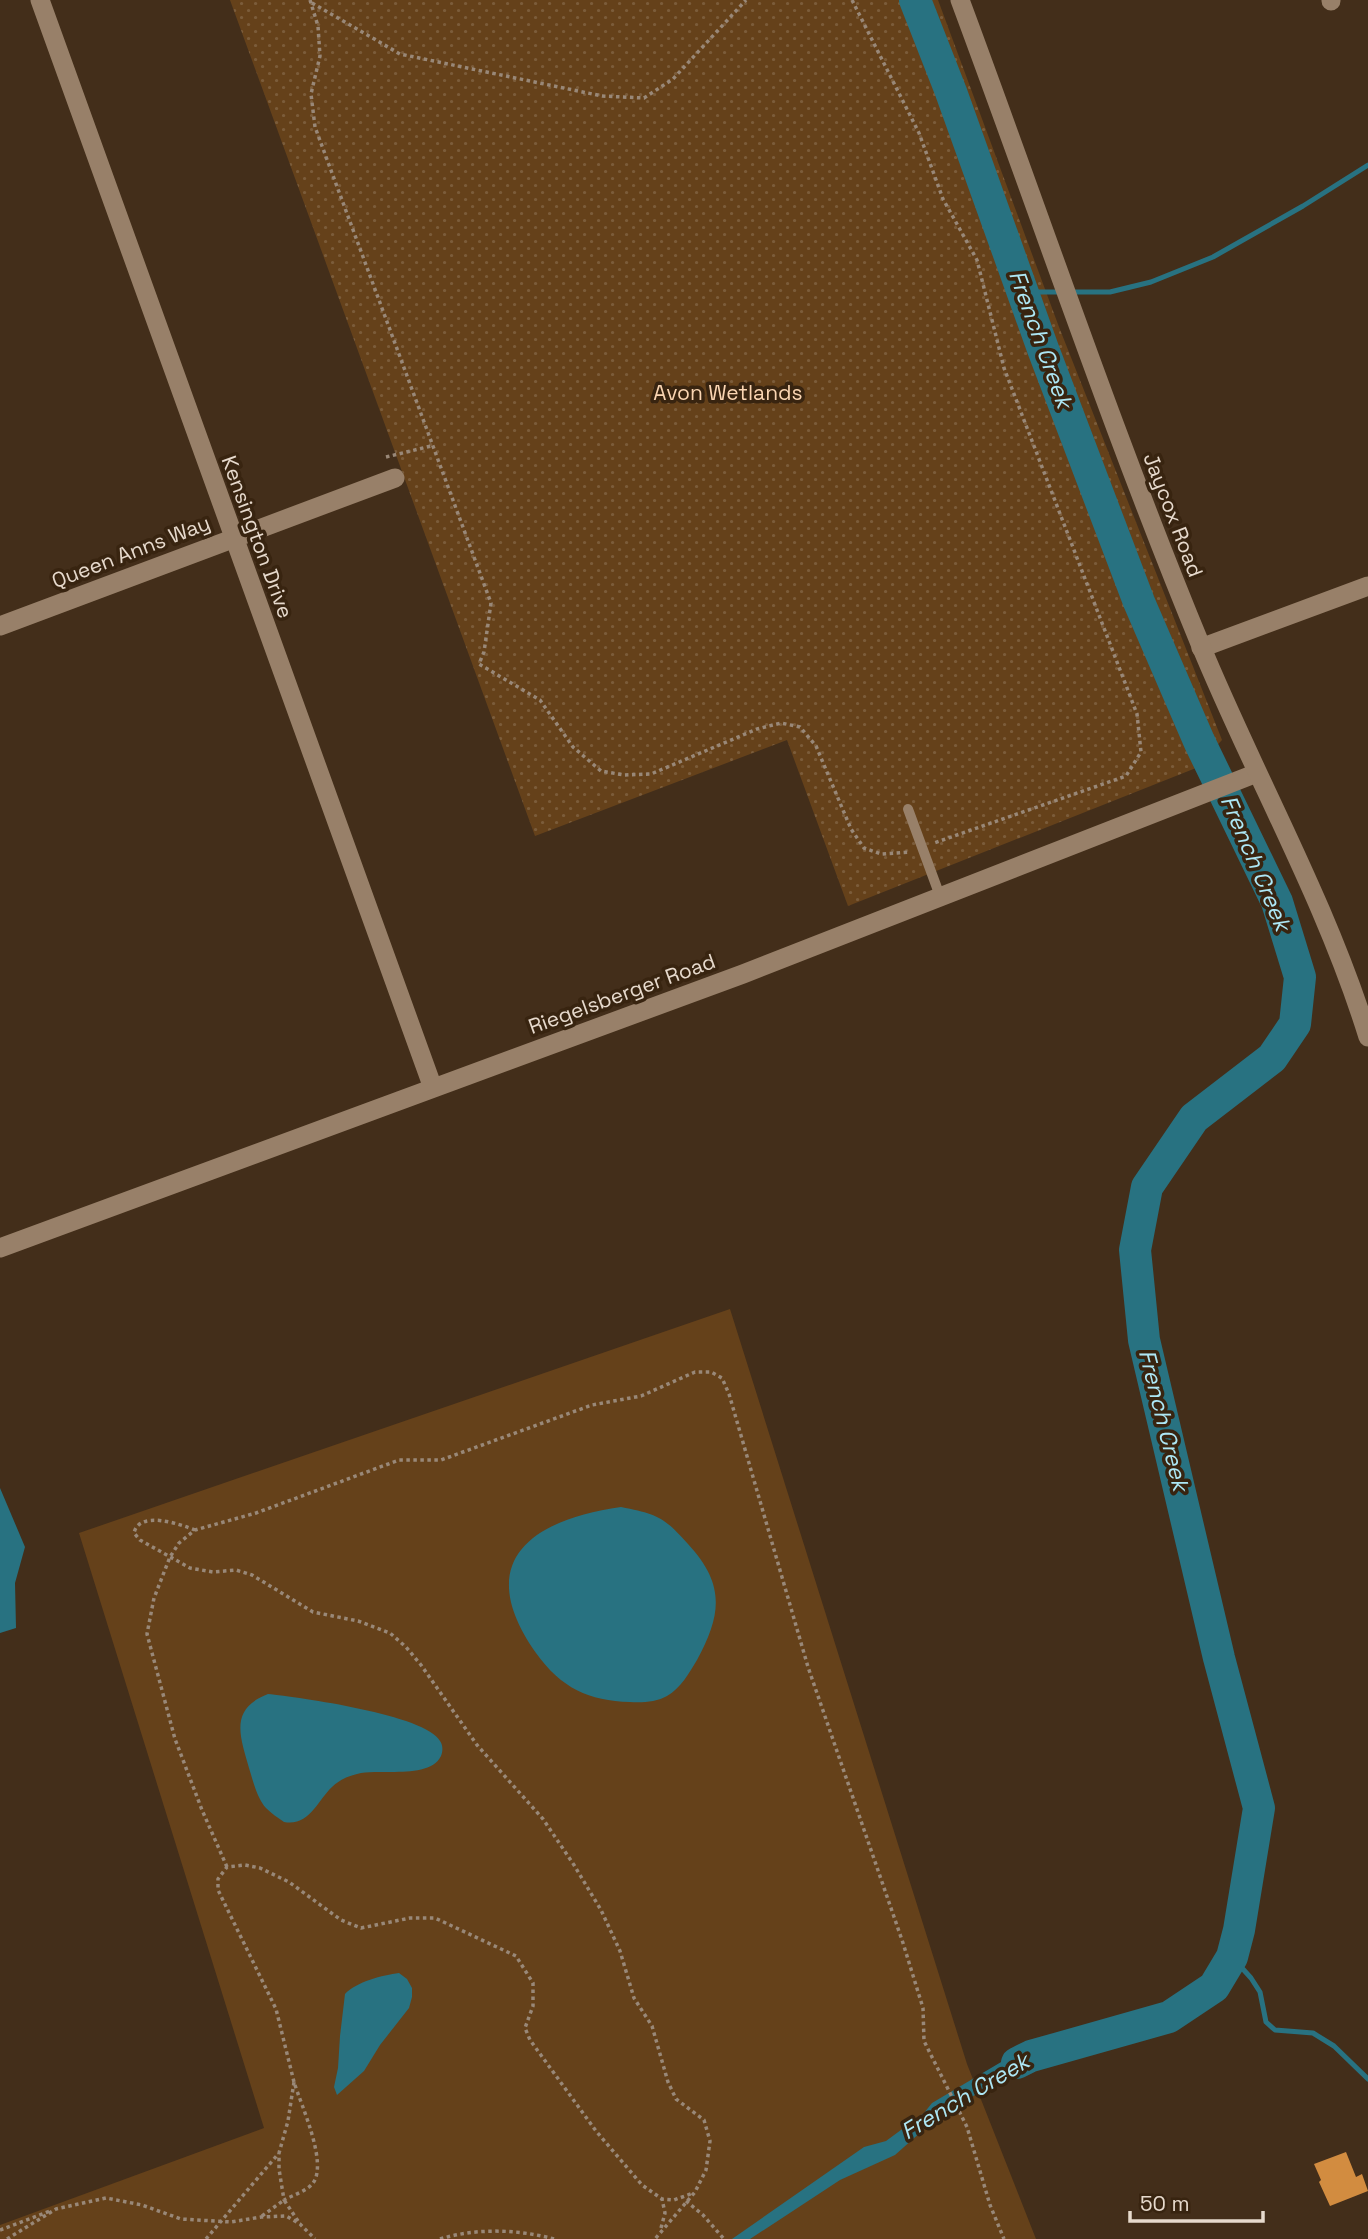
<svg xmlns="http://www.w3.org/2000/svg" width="1368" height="2239" font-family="'Space Grotesk',sans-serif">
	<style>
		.green { fill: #65411a }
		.park { fill: url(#park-dots) }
		.water { fill: #287281 }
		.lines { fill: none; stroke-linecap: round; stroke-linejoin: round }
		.stream { stroke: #287281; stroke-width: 5 }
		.river { stroke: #287281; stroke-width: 32 }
		.building { fill: #d28c40 }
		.path { stroke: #998878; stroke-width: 3.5; stroke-dasharray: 3.5 3.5; stroke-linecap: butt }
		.service { stroke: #988069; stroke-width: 10 }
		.minor { stroke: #988069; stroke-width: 19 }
		.tertiary { stroke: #988069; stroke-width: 19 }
		.labels { text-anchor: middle; stroke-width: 7; stroke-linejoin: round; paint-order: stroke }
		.park-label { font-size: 21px; fill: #fad5b2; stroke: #382410 }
		.street-label { font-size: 21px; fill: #e7dacd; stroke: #382410 }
		.water-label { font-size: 23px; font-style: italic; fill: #ade7f5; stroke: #382410 }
	</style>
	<defs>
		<pattern id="park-dots" width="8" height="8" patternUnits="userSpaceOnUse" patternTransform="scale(1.75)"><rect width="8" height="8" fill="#65411a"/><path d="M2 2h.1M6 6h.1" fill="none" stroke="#7b5c3a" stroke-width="1.8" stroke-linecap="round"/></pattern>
	</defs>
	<rect width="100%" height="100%" fill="#432e1a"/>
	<!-- green -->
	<path class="green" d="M730 1309 967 2064 1036 2239H0V2225L264 2128 79 1533Z"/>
	<!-- park -->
	<path class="park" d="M230 0H938L1059 327 1222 740 1196 768 848 906 787 740 535 836Z"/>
	<!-- water -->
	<path class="water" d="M0 1488 25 1547 15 1583 16 1628 0 1633Z
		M621 1507C657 1514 664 1517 688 1544 725 1584 722 1614 697 1660 689 1673 681 1688 667 1696 657 1702 641 1703 630 1702 589 1701 561 1688 536 1653 472 1562 530 1520 621 1507Z
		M268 1694C298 1697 427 1715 440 1741 443 1745 443 1751 441 1756 430 1779 382 1769 361 1773 351 1775 340 1779 332 1787 318 1800 309 1827 284 1822 278 1818 271 1813 266 1808 257 1798 253 1781 249 1768 240 1736 229 1709 268 1694Z
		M399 1973 407 1979 412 1988V1997L409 2008 380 2045 364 2071 337 2095 334 2087 338 2068 340 2036 345 1994C356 1982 383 1975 399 1973Z
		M1054 2042 1059 2055 1041 2059 989 2086 931 2123 895 2155 840 2180 750 2239H732L864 2147 886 2141 924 2113 932 2103 1018 2052Z"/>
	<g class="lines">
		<!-- stream -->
		<path class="stream" d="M1023 292H1060
			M1070 292H1110L1151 282 1213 257 1303 206 1368 165
			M1232 1957 1251 1978 1260 1992 1266 2022 1275 2030 1313 2033 1334 2046 1368 2079"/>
		<!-- river -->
		<path class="river" d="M915 0 951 92 1043 349 1139 602 1199 741 1277 902 1300 977 1295 1024 1272 1058 1194 1118 1147 1187 1135 1250 1144 1340 1219 1658 1259 1808 1239 1930 1232 1957 1214 1987 1169 2017 1031 2056 1017 2063"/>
	</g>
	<!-- building -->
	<path class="building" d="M1346 2152 1356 2177 1362 2174 1368 2191 1330 2206 1319 2182 1321 2180 1314 2164Z"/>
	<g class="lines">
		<!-- path -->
		<path class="path" d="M310 0 318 26 320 56 311 94 315 127 491 603 484 652 479 664 540 700 573 747 601 771 624 775 651 774 757 729 781 723 800 727 816 746 851 829 864 848 881 854 910 852
			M852 0 919 133 943 199 977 260 1004 368 1137 714 1141 752 1126 776 934 843
			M312 3 400 54 602 96 644 98 673 79 746 0
			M386 457 431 446
			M195 1530C180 1524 139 1510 134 1533L140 1540 190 1568 213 1572 236 1570 252 1575 313 1612 358 1621 390 1633 406 1647 421 1665 477 1745 543 1819 574 1865 601 1910 620 1951 634 1998 652 2026 668 2082 676 2099 704 2120 710 2141 706 2170 695 2192 655 2239
			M227 1867 202 1810 175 1739 147 1634 154 1598 170 1557 179 1543 195 1530 256 1513 399 1460H441L592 1405 641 1396 695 1372H711L722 1378 729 1394 808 1667 903 1943 923 2008 924 2041 967 2127 990 2205 1004 2239
			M294 2082 276 2009 218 1890V1879L227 1867 245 1865 260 1868 289 1882 341 1920 361 1928 410 1918H435L516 1956 533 1983V2006L525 2028 530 2040 596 2131 642 2185 662 2199 674 2200 693 2193
			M686 2201 703 2215 724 2239
			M262 2216 284 2200 298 2221
			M661 2228 665 2213 662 2199
			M0 2230 50 2211
			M7 2239 56 2209 106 2198 142 2205 181 2219 231 2222 261 2217 286 2216 300 2224 315 2239
			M206 2239 279 2153 288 2121 294 2082C301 2105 328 2163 313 2183 307 2191 293 2195 284 2200L279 2169V2153
			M440 2239C476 2228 517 2229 554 2239"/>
		<!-- service -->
		<path class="service" d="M908 809 940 896"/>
		<!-- minor -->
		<path class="minor" d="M40 0 433 1088
			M1331 0V1
			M0 626 395 478
			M1201 648 1368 586
			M0 1248 743 974 1257 773"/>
		<!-- tertiary -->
		<path class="tertiary" d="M960 0C1040 215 1113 433 1201 646 1255 777 1326 901 1368 1037"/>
	</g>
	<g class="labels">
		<!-- park labels -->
		<g class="park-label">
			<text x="728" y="400">Avon Wetlands</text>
		</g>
		<!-- street labels -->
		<g class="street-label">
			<text transform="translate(1173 515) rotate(69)" y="7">Jaycox Road</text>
			<text transform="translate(257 537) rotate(70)" y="7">Kensington Drive</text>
			<text transform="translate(131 552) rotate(-21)" y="7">Queen Anns Way</text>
			<text transform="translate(622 994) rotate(-20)" y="7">Riegelsberger Road</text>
		</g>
		<!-- water labels -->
		<g class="water-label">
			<text transform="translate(1041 339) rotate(70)" y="8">French Creek</text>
			<text transform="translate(1256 863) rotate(67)" y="8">French Creek</text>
			<text transform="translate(1164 1420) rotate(76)" y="8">French Creek</text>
			<text transform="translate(965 2096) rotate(-31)" y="8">French Creek</text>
		</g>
	</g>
	<!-- scale -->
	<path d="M1130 2211v10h133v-10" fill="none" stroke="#e7dacd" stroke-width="3.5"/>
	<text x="1140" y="2211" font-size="21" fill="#e7dacd" stroke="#382410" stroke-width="5" paint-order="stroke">50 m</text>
</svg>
